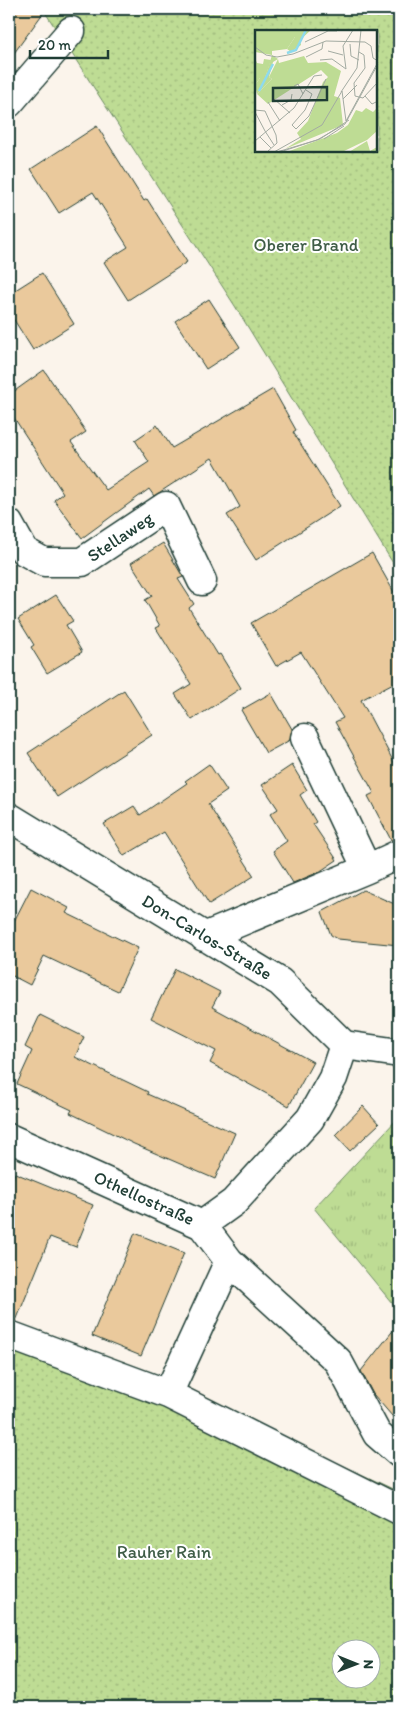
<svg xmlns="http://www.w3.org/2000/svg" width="408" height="1716" font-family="Itim,sans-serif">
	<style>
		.grass { fill: url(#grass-tufts); stroke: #6e8c64 }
		.garden { fill: url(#garden-dots); stroke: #6e8c64; fill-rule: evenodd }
		.building { fill: #eac99c; stroke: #1f3d34 }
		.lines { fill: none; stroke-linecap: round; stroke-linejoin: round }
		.minor-casing { stroke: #1f3d34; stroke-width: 31 }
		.minor { stroke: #fff; stroke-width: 28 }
		.labels { text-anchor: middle; stroke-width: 4; stroke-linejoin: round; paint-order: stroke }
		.park-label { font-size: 18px; fill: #3f5d47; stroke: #fff }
		.street-label { font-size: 18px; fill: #1f3d34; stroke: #fff }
		.inset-river { fill: none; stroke: #8edaed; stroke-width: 2.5 }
		.inset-road { fill: none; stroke: #a3aba2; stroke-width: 1 }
		.view { fill: #1f3d34; fill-opacity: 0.15; stroke: #1f3d34; stroke-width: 2.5 }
		.inset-edge { fill: none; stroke: #1f3d34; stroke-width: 2.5 }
	</style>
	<defs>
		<pattern id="grass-tufts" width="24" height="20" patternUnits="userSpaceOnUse" patternTransform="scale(1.25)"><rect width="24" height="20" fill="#bedc94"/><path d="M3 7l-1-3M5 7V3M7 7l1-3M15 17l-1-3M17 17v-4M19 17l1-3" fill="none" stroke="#a3be80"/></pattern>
		<pattern id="garden-dots" width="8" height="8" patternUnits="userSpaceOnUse" patternTransform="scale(1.25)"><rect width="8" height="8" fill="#bedc94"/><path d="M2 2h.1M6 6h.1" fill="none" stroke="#a3be80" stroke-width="1.8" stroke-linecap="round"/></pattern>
	</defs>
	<rect width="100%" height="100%" fill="#fbf4eb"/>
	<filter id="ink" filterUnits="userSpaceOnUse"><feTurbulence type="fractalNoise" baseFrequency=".02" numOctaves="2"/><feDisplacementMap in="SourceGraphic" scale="10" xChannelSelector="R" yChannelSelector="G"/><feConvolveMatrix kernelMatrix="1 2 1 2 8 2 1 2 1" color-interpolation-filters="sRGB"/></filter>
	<g filter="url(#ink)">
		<!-- grass -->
		<path class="grass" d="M399 1117V1306L392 1303 314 1208Z"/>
		<!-- garden -->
		<path class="garden" d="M43 9H399V573L235 306ZM257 31H377V151H257Z
			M9 1325 164 1381 399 1492V1707H9ZM340 1648H370V1678H340Z"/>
		<!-- building -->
		<path class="building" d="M18 9H46L9 60V22Z
			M97 126 144 201 147 199 187 262 128 300 104 262 128 247 93 192 59 213 31 169Z
			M42 273 74 324 33 350 9 312V294Z
			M209 299 240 347 206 369 175 321Z
			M44 370 86 432 71 442 106 490 149 462 135 440 157 425 172 448 273 389 296 430 293 432 340 506 256 560 227 515 240 507 212 458 154 496 149 489 82 538 54 500 63 493 9 410V395Z
			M163 543 183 577 178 579 194 604 189 608 218 655 220 654 241 688 192 720 175 694 191 684 156 628 160 626 145 600 152 596 131 563Z
			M372 553 399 601V680L361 700 399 772V839L391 840 368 796 374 793 335 722 343 718 301 652 276 666 251 623Z
			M56 595 73 621 66 625 82 652 47 673 31 647 34 645 18 619Z
			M124 690 152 735 57 797 28 753Z
			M271 693 292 729 290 740 266 753 241 710Z
			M209 764 227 791 208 804 254 876 209 904 164 832 124 856 104 824 134 806 140 815 187 783 185 781Z
			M292 765 307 790 300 795 316 822 313 824 337 860 319 872 293 883 273 851 287 841 270 814 278 809 262 785Z
			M31 888 69 908 66 913 138 948 118 991 44 956 30 985 9 974V931Z
			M363 890 399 906V945L338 939 331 935 322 912Z
			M175 969 220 992 212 1007 313 1062 289 1106 210 1063 216 1051 151 1018Z
			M40 1015 84 1037 75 1057 148 1092 147 1094 235 1133 215 1179 134 1144 70 1113 72 1110 17 1084 32 1051 25 1047Z
			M363 1106 379 1124 350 1151 335 1135Z
			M15 1173 93 1205 76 1247 50 1237 16 1321 9 1320V1189Z
			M135 1233 184 1253 141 1356 92 1336Z
			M399 1323V1424L373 1394 361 1371Z"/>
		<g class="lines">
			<!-- minor casing -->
			<g class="minor-casing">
				<path id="minor" d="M9 103 71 31
					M9 524 24 551 44 562H82L166 506 202 581
					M305 738 367 869
					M9 817 280 982 344 1045 399 1053
					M204 937 367 869 399 854
					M9 1138 202 1225 234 1202 310 1119 333 1078 344 1045
					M202 1225 229 1261 338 1361 377 1434 399 1453
					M9 1335 168 1394 399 1510
					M168 1394 229 1261"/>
			</g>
			<!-- minor -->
			<use href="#minor" class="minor"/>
		</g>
	</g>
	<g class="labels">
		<!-- park labels -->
		<g class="park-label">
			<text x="306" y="251">Oberer Brand</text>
			<text x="164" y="1558">Rauher Rain</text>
		</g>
		<!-- street labels -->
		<g class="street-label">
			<text transform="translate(120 537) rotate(-34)" y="6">Stellaweg</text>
			<text transform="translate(207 937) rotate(31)" y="6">Don-Carlos-Straße</text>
			<text transform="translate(144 1198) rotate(24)" y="6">Othellostraße</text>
		</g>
	</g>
	<!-- overview -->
	<g transform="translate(255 30)">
		<rect width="122" height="122" fill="#fbf4eb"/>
		<path d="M112 111 115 121 122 117V122H94Z" fill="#bedc94"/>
		<path d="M52 0H56L45 10 46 15 36 22 32 19 40 7ZM17 25 23 29 18 32 14 47 17 49 2 64 0 55 5 48H10Z" fill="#bedc94"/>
		<path d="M0 0H51L44 8 40 7 32 19 17 21V25L0 22ZM49 26 53 33 71 32 86 41 79 66 85 68 88 95 30 119 46 109 42 103 53 91 68 52 73 47 66 40 13 74 2 64 17 49 14 47 23 29 24 33ZM0 28 2 33 8 34 9 29 16 30 10 48H5L0 55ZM111 78 118 82 122 78V101L112 110 87 122H32L82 103 93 95 101 80 107 82Z" fill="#bedc94"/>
		<path class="inset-river" d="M32 23 41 20 51 0M4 61 18 34"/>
		<path class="inset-road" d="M50 12 73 1H82M95 14 96 26 104 30M0 17 11 25 22 27 38 24 71 11 110 12 116 16 118 28 123 31M73 21 88 25M104 22 109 25 110 38 99 53 100 66 108 68 123 52M51 27 67 19 68 12M65 30 77 29 91 39M91 39 88 16 98 0M39 56 43 54 48 64M51 60 57 64 50 80 37 95 41 99 54 86 71 49M86 62 102 38 106 0M110 66 117 74 123 71M19 69 35 83M88 69 102 55M13 72 25 91M27 75 36 70 37 64M0 80 10 81 21 105 22 113 12 122M0 82 10 101M10 101 19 115M5 107 16 118M69 109 89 96M0 111 39 78 59 46 67 45M19 122 67 95 87 61 91 91 123 32M22 122 62 110 90 94 123 34M25 122 65 109 94 90"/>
		<path class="view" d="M72 57V70L18 71V58Z"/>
		<rect width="122" height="122" class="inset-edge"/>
	</g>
	<!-- margin -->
	<rect width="408" height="1716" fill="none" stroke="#fff" stroke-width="30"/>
	<rect x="15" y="15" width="378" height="1686" fill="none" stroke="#1f3d34" stroke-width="2" filter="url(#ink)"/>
	<!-- north arrow -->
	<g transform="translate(356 1664) rotate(91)"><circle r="24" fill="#ffffff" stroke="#a5b1ae"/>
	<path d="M0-4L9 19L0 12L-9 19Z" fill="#1f3d34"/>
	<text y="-8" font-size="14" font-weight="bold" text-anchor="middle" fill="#1f3d34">N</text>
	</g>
	<!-- scale -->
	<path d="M30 50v8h78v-8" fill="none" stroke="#1f3d34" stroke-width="2.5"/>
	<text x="38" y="50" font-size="15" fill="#1f3d34" stroke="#ffffff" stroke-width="4" paint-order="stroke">20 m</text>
</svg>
